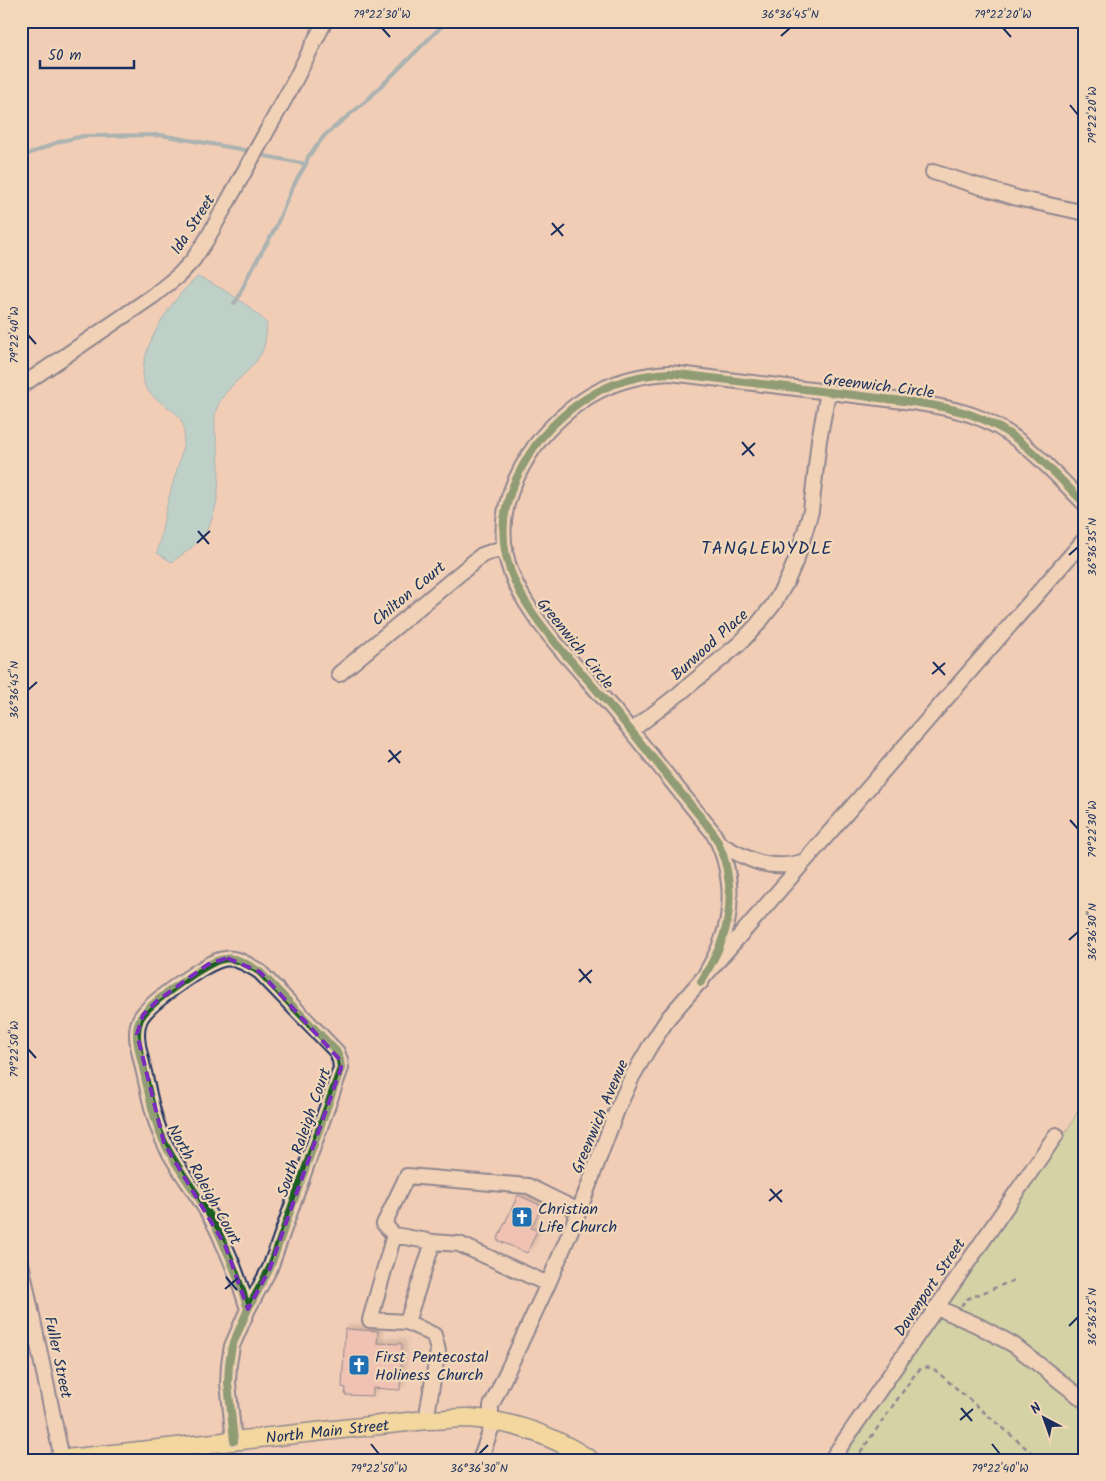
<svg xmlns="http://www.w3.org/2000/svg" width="1106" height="1481" font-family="Kalam,sans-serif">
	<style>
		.green { fill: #b3d893; stroke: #678478 }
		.water { fill: #82d3dc; stroke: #5991aa }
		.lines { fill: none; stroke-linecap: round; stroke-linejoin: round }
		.stream { stroke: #5991aa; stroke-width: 4 }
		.building { fill: #efb3af; stroke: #1b2f5e; filter: url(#shadow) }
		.minor-casing { stroke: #1b2f5e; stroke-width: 18 }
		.major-casing { stroke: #1b2f5e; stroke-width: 21 }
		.path { stroke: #1b2f5e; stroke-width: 2.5; stroke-dasharray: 5 4; stroke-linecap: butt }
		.minor { stroke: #f2d8b9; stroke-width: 14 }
		.major { stroke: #f5e382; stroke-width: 18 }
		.cycleway-casing { stroke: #f2d8b9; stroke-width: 11 }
		.cycleway { stroke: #1b5e20; stroke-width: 8 }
		.marked { fill: none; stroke: #7b2cbf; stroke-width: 4; stroke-dasharray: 10 6; stroke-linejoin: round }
		.ticks { fill: none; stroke: #1b2f5e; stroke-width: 2 }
		.labels { text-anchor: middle; stroke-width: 4.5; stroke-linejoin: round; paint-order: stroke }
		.street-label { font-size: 16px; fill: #1b2f5e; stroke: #f2d8b9 }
		.poi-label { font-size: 16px; fill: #1b2f5e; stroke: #f2d8b9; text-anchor: start }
		.neighbourhood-label { font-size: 18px; letter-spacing: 1px; fill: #1b2f5e; stroke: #f2d8b9 }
		.neatline { fill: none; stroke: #1b2f5e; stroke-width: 2 }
		.ticks-label { font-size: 12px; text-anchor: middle; fill: #1b2f5e }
	</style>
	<defs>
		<filter id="shadow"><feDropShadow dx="4" dy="-4" stdDeviation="2.5" flood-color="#0004"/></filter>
	</defs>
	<rect width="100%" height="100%" fill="#f1cdb6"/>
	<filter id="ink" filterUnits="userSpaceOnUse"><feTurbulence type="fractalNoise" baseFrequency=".02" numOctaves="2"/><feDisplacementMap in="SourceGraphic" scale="10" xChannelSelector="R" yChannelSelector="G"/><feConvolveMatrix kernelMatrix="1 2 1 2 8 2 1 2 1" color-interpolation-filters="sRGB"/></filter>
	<g filter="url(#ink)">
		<!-- green -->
		<path class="green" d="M1085 1099V1460H842L1058 1146Z"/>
		<!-- water -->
		<path class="water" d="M198 277C220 286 252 306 267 324 266 334 266 345 261 354 249 375 224 386 216 410 213 422 216 437 218 449 220 475 220 512 204 534 196 546 183 554 172 562L157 553C162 532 165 511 171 490 176 470 185 451 184 430 183 408 153 404 145 386 133 356 174 294 198 277Z"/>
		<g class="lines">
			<!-- stream -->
			<path class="stream" d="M265 156 306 164
				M21 157 61 141 84 136 161 135 245 150
				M234 303 237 300 249 274 275 229 292 188 306 164 308 157 325 135 366 101 447 21"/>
		</g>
		<!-- building -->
		<path class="building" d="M518 1195 542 1206 531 1228 537 1231 527 1253 497 1240Z
			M345 1329 378 1331 377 1343 402 1344 400 1390 373 1388V1396L345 1395 346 1388 342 1387Z"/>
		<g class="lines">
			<!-- minor casing -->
			<g class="minor-casing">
				<path id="minor" d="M933 172 1017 198 1085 213
					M21 386 153 296 179 275 193 260 207 239 293 84 325 21
					M339 674 482 555 505 547
					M631 731 680 693 739 644 757 625 773 605 787 581 798 555 811 511 819 440 828 392
					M720 844C750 861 771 872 805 861
					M701 982C709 968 717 955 722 940 735 905 731 862 712 831 679 791 647 750 614 710 597 691 581 672 564 653 520 601 483 549 516 479 523 464 531 450 542 437 578 396 616 376 670 373L912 402C932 405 953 408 972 415 1019 431 1051 470 1085 504
					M394 1235 384 1224 407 1176 528 1186 579 1211
					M433 1242 459 1244 548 1284
					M21 1263 62 1459
					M936 1307 977 1325 1014 1345 1085 1401
					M407 1322 433 1242 394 1235 370 1320 407 1322 434 1335 438 1351 426 1420
					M234 1441 228 1383 229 1364 232 1346 248 1309 270 1268 341 1068 340 1060 337 1052 260 972C231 953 223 955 195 973 180 983 147 1005 140 1019 133 1034 140 1053 143 1068 149 1093 153 1120 165 1144 176 1167 192 1186 205 1208 212 1219 219 1232 224 1245 234 1265 241 1287 248 1309
					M201 1460 209 1443
					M480 1460 491 1429V1406L548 1284 579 1211 617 1110 632 1077 650 1046 669 1017 1085 539
					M831 1460 1056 1135"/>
			</g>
			<!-- major casing -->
			<g class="major-casing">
				<g id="major">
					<path id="s1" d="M57 1460 426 1420C440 1420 454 1418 468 1418 512 1421 554 1436 590 1460"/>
				</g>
			</g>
			<!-- path -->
			<path class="path" d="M961 1306 967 1299 1017 1279
				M855 1460 913 1377 919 1370 927 1367 935 1370 1040 1460"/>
			<!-- minor -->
			<use href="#minor" class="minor"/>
			<!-- major -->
			<use href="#major" class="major"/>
			<!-- cycleway casing -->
			<g class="cycleway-casing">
				<path id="cycleway" d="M701 982C709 968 717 955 722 940 735 905 731 862 712 831 679 791 647 750 614 710 597 691 581 672 564 653 520 601 483 549 516 479 523 464 531 450 542 437 578 396 616 376 670 373L912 402C932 405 953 408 972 415 1019 431 1051 470 1085 504
					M234 1441 228 1383 229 1364 232 1346 248 1309 270 1268 341 1068 340 1060 337 1052 260 972C231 953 223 955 195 973 180 983 147 1005 140 1019 133 1034 140 1053 143 1068 149 1093 153 1120 165 1144 176 1167 192 1186 205 1208 212 1219 219 1232 224 1245 234 1265 241 1287 248 1309"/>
			</g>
			<!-- cycleway -->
			<use href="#cycleway" class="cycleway"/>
		</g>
	</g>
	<!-- marked area -->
	<path d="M0 0H1106V1481H0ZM227 958 260 972 340 1060 341 1068 270 1268 248 1309 225 1245 164 1143 137 1034 143 1015 157 1001 207 965Z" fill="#f1cdb6" fill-opacity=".55" fill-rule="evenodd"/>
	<path class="marked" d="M227 958 260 972 340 1060 341 1068 270 1268 248 1309 225 1245 164 1143 137 1034 143 1015 157 1001 207 965Z"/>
	<!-- ticks -->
	<path class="ticks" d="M382 28 390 37M1003 28 1011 37M781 36 790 28M1070 105 1078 115M552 223 563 236M551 235 564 224M28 335 36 344M742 442 754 456M742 455 755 443M198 531 209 544M197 543 210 531M1069 555 1078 547M933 662 945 675M932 674 945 663M28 690 37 682M389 750 400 763M388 762 401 751M1070 820 1078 829M1069 940 1078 932M579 969 591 983M579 982 592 970M28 1049 36 1058M770 1189 782 1202M769 1201 782 1190M226 1277 237 1290M225 1289 238 1278M1069 1326 1078 1317M961 1408 972 1421M960 1420 973 1409M371 1444 379 1454M992 1444 1000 1454M479 1454 488 1445"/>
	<!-- icons -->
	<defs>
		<g id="church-square" transform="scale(1.125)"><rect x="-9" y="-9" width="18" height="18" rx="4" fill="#1f6fb2" stroke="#f2d8b9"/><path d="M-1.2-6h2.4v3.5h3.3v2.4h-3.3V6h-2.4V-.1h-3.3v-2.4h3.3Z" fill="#fff"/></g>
	</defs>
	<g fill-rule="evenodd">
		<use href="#church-square" x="522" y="1217"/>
		<use href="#church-square" x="359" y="1365"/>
	</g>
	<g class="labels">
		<!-- street labels -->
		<g class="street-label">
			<text transform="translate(192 224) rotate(-57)" y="6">Ida Street</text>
			<text transform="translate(879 385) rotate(7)" y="6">Greenwich Circle</text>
			<text transform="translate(408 593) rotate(-40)" y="6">Chilton Court</text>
			<text transform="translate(576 643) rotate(51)" y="6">Greenwich Circle</text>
			<text transform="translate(709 644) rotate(-42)" y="6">Burwood Place</text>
			<text transform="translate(599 1116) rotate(-67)" y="6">Greenwich Avenue</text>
			<text transform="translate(303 1132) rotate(-71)" y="6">South Raleigh Court</text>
			<text transform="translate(205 1184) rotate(61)" y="6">North Raleigh Court</text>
			<text transform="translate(929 1287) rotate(-56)" y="6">Davenport Street</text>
			<text transform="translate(59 1357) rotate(78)" y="6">Fuller Street</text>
			<text dy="6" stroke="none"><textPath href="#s1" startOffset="272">North Main Street</textPath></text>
		</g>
		<!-- poi labels -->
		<g class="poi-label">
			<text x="538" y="1214">Christian<tspan x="538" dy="18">Life Church</tspan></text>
			<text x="375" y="1362">First Pentecostal<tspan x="375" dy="18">Holiness Church</tspan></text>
		</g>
		<!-- neighbourhood labels -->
		<g class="neighbourhood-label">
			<text x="767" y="554">TANGLEWYDLE</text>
		</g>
	</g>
	<!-- margin -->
	<rect width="1106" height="1481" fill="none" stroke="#f2d8b9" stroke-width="55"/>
	<!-- north arrow -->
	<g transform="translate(1044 1418) rotate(319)" stroke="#f2d8b9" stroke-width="4" paint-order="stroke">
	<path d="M0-4L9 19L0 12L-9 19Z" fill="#1b2f5e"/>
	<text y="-8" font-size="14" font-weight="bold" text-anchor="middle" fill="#1b2f5e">N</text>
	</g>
	<!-- scale -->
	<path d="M40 60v8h94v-8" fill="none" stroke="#1b2f5e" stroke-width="2.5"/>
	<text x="48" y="60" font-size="15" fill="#1b2f5e" stroke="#f2d8b9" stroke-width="4" paint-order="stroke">50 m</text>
	<rect x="28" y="28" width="1050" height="1426" class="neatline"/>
	<g class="ticks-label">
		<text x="382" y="18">79°22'30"W</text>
		<text x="790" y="18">36°36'45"N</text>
		<text x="1003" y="18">79°22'20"W</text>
		<text transform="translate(1092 115) rotate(-90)" y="4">79°22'20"W</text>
		<text transform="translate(14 335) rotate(-90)" y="4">79°22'40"W</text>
		<text transform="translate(1092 547) rotate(-90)" y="4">36°36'35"N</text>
		<text transform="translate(14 690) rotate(-90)" y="4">36°36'45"N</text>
		<text transform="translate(1092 829) rotate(-90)" y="4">79°22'30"W</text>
		<text transform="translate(1092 932) rotate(-90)" y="4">36°36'30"N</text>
		<text transform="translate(14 1049) rotate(-90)" y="4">79°22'50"W</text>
		<text transform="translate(1092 1317) rotate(-90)" y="4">36°36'25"N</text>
		<text x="379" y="1472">79°22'50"W</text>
		<text x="479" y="1472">36°36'30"N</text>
		<text x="1000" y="1472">79°22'40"W</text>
	</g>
</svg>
